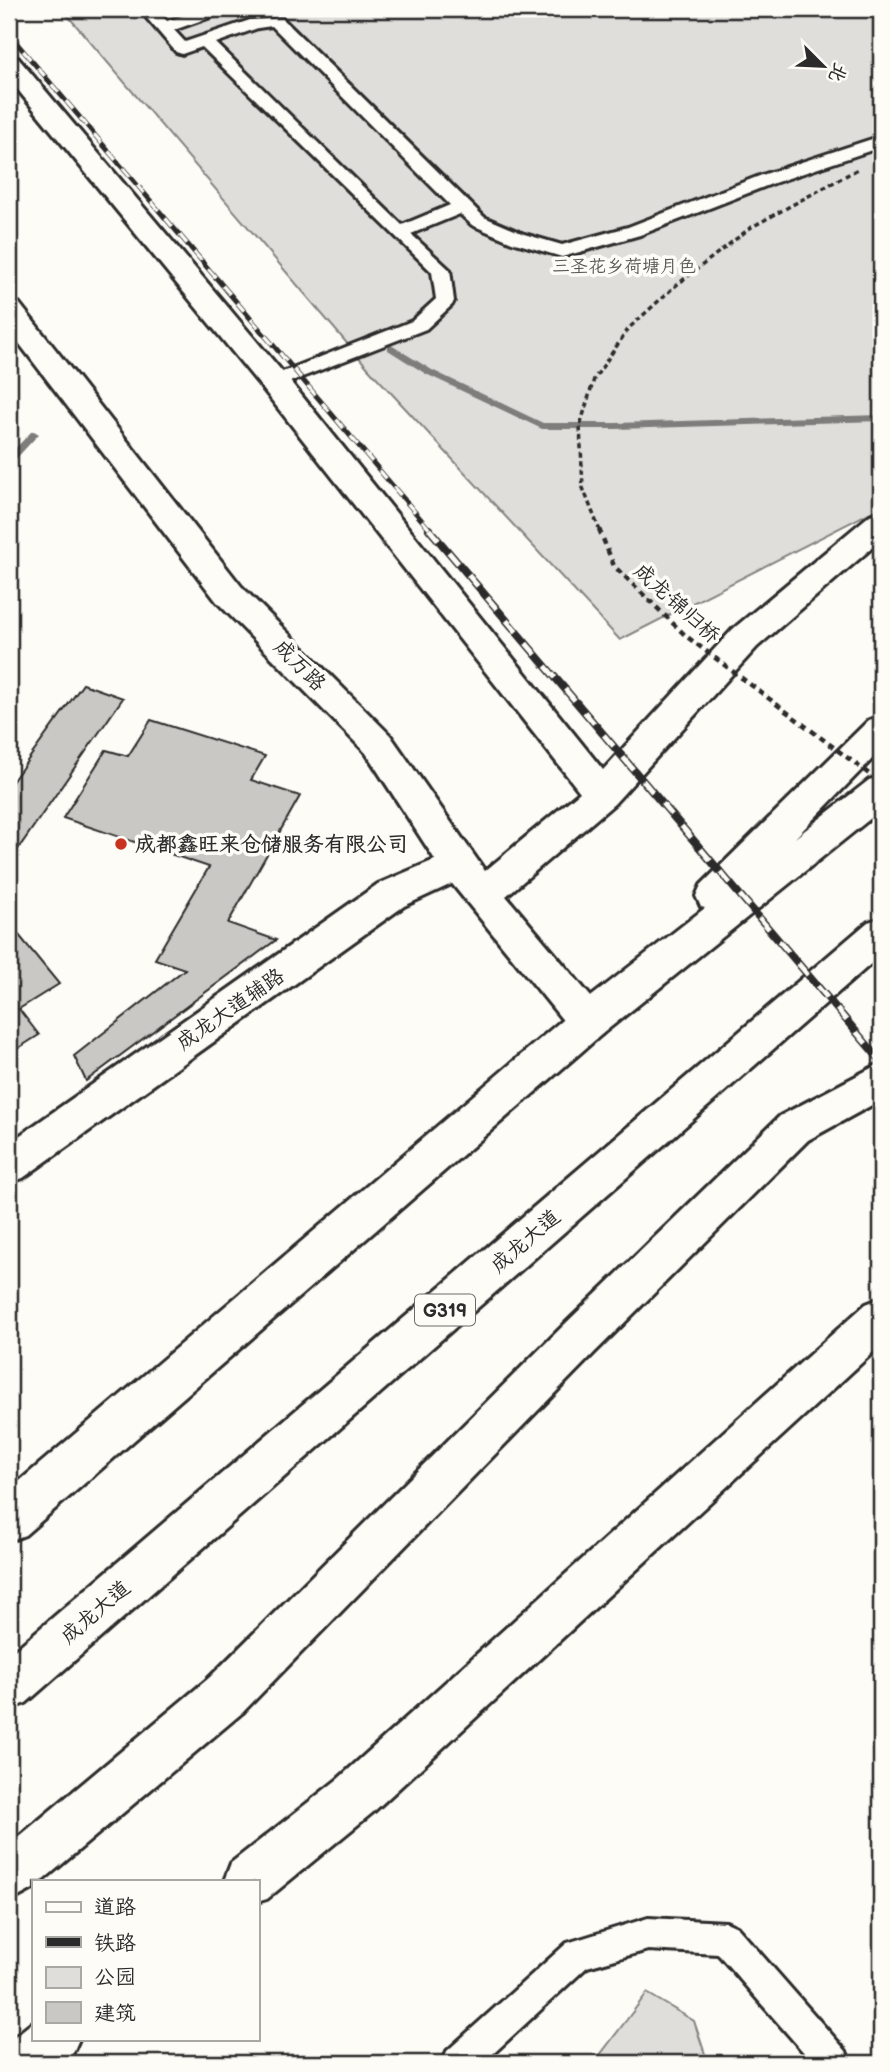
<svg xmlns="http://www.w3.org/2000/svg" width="890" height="2072" font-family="'Balsamiq Sans','LXGW WenKai TC',sans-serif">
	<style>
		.green { fill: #dfdeda; stroke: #858482; stroke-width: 2 }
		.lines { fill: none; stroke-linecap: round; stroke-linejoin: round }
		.stream { fill: #7e7d7b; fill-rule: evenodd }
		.building { fill: #c9c8c4; stroke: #2b2b2b; stroke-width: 2 }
		.service-casing { stroke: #2b2b2b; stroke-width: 6 }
		.minor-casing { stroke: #2b2b2b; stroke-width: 6 }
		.tertiary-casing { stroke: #2b2b2b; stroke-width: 6 }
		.trunk-casing { stroke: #2b2b2b; stroke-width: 6 }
		.motorway-casing { stroke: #2b2b2b; stroke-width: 6 }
		.service { fill: #fdfcf7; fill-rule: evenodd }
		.minor { fill: #fdfcf7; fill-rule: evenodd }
		.tertiary { fill: #fdfcf7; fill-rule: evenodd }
		.trunk { fill: #fdfcf7; fill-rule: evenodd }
		.motorway { fill: #fdfcf7; fill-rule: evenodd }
		.rail-far1-casing { stroke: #2b2b2b; stroke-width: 5 }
		.rail-casing { stroke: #2b2b2b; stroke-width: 8 }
		.rail-far1 { stroke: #fdfcf7; stroke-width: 3.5; stroke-dasharray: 11; stroke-linecap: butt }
		.rail { stroke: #fdfcf7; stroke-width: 5; stroke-dasharray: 15; stroke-linecap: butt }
		.path-bridge-far1 { stroke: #2b2b2b; stroke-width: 3.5; stroke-dasharray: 5 3.5; stroke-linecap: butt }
		.path-bridge { stroke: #2b2b2b; stroke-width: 4.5; stroke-dasharray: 6 5; stroke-linecap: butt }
		.poi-dot { fill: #c8321e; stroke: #fdfcf7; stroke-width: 2.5 }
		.labels { text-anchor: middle; stroke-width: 7; stroke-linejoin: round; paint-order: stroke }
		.far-park-label { font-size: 18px; fill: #585857; stroke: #fdfcf7 }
		.shield { fill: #fdfcf7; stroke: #6a6a68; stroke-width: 2 }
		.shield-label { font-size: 19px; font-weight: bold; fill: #2b2b2b }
		.street-label { font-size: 21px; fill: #2b2b2b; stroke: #fdfcf7 }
		.poi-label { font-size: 21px; font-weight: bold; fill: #2b2b2b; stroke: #fdfcf7; text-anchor: start }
	</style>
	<rect width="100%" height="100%" fill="#fdfcf7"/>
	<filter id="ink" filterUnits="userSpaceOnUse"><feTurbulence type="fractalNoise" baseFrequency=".0143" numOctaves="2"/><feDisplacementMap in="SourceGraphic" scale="14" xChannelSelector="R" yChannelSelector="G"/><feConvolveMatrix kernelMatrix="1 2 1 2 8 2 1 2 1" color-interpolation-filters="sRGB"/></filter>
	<g filter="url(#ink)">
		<!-- green -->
		<path class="green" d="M62 9H881V507L620 640 368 368Z
			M647 1993 694 2021 708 2063H598L600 2055Z"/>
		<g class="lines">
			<!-- stream -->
			<path class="stream" d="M391 345 432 370 543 423H616L881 415V421L616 429H542L426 374 388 350V346Z
				M34 431 39 434 37 436 12 463 9 464V455L31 432Z"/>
		</g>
		<!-- building -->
		<path class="building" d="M83 684 123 698 9 862V786Z
			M151 720 265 756 251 780 300 796 228 923 276 940 86 1081 74 1056 185 969 155 959 209 867 63 818 106 750 128 756Z
			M9 923 59 984 19 1009 39 1035 9 1054Z"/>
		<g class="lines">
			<!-- service casing -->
			<g class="service-casing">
				<path id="service" d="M139 9H155L167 21 204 9H227L225 12 174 30 185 42 250 20 282 18 484 217 524 234 562 245 628 227 762 175 881 136V147L774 183 640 235 562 257 512 242 472 225 460 214 411 234 450 270 454 301 452 305 426 329 274 388 267 386 264 382 267 378 412 321 436 299 432 272 202 47 182 54 176 52ZM272 26 450 205 402 225 216 43 258 28Z
					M648 1918 726 1922 737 1927 846 2051 850 2063H813L718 1954 648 1950 587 1967 483 2063H443L447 2051 567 1943Z"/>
			</g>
			<!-- minor casing -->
			<g class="minor-casing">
				<path id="minor" d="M9 55 18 58 285 375 603 770 733 629 870 515 881 512V540L757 647 614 804 506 896 602 1010 607 1022 602 1034 588 1038 574 1034 445 875 366 753 217 602 9 330V301L19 303 241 586 390 735 485 871 580 792 263 389 9 79Z
					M881 1298V1345L372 1813 267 1899 257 1902V1881H224L231 1863 338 1779 866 1304Z
					M33 2022V2039H79L71 2057 64 2063H9V2041Z"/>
			</g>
			<!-- tertiary casing -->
			<g class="tertiary-casing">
				<path id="tertiary" d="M458 850 471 855 476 865 471 875 404 906 23 1178 9 1183V1143L378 884Z"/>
			</g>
			<!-- trunk casing -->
			<g class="trunk-casing">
				<path id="trunk" d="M881 716V750L795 838 869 780 881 776V810L602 1034 25 1535 9 1541V1490L574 1010 705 908 701 907 696 896 701 885 869 720Z
					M881 918V955L26 1703 9 1709V1655L868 922Z
					M226 1671 243 1678 250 1695 243 1712 42 1881H33V1889L9 1902V1845L209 1678Z"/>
			</g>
			<!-- motorway casing -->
			<g class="motorway-casing">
				<path id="motorway" d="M881 1063V1100L808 1140 594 1353 243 1712 226 1719 209 1712 202 1695 209 1678 564 1325 780 1116Z"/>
			</g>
			<!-- service -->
			<use href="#service" class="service"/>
			<!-- minor -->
			<use href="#minor" class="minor"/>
			<!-- tertiary -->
			<use href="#tertiary" class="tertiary"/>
			<!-- trunk -->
			<use href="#trunk" class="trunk"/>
			<!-- motorway -->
			<use href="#motorway" class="motorway"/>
			<!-- rail-far1 casing -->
			<g class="rail-far1-casing">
				<path id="rail-far1" d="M9 34 431 531"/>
			</g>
			<!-- rail casing -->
			<g class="rail-casing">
				<path id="rail" d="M429 529 881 1061"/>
			</g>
			<!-- rail-far1 -->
			<use href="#rail-far1" class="rail-far1"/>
			<!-- rail -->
			<use href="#rail" class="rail"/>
			<!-- path-bridge-far1 -->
			<path class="path-bridge-far1" d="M600 531 583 488 580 426 594 379 629 328 674 287 750 228 858 169"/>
			<!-- path-bridge -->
			<path class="path-bridge" d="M599 529 614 566 686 636 881 783"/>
		</g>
	</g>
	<!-- markers -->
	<circle class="poi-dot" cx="121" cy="844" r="7"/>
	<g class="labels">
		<!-- far-park labels -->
		<g class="far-park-label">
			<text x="624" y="272">三圣花乡荷塘月色</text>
		</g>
		<!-- shield labels -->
		<rect class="shield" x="415" y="1294.5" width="60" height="31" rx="5"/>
		<g class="shield-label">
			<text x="445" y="1317">G319</text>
		</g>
		<!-- street labels -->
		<g class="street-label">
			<text transform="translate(677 603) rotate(42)" y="7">成龙·锦归桥</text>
			<text transform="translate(300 665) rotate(45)" y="7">成万路</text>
			<text transform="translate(230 1009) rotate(-35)" y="7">成龙大道辅路</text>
			<text transform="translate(525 1241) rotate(-41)" y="7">成龙大道</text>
			<text transform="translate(95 1612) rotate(-41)" y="7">成龙大道</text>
		</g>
		<!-- poi labels -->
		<g class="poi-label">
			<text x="135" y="851">成都鑫旺来仓储服务有限公司</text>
		</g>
	</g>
	<!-- margin -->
	<rect width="890" height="2072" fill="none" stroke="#fdfcf7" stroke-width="35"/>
	<rect x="18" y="18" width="855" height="2037" fill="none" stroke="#2b2b2b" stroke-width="2.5" filter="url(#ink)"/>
	<!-- legend -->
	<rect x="32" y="1880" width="228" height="161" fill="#fdfcf7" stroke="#a9a8a5" stroke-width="2"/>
	<rect x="46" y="1902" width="35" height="10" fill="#fdfcf7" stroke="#a9a8a5" stroke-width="2"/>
	<text x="94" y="1914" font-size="21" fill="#2b2b2b">道路</text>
	<rect x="46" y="1937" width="35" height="10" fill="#2b2b2b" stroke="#a9a8a5" stroke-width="2"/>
	<text x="94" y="1950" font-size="21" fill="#2b2b2b">铁路</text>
	<rect x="46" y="1967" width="35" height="21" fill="#dfdeda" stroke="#a9a8a5" stroke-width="2"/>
	<text x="94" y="1984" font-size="21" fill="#2b2b2b">公园</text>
	<rect x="46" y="2002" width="35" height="21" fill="#c9c8c4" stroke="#a9a8a5" stroke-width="2"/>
	<text x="94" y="2020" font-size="21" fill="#2b2b2b">建筑</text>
	<!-- north arrow -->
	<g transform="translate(823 66) rotate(114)" stroke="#fdfcf7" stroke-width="5" paint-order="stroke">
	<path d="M0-5L12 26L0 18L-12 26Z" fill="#2b2b2b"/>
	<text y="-10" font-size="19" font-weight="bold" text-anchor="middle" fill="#2b2b2b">北</text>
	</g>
</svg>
